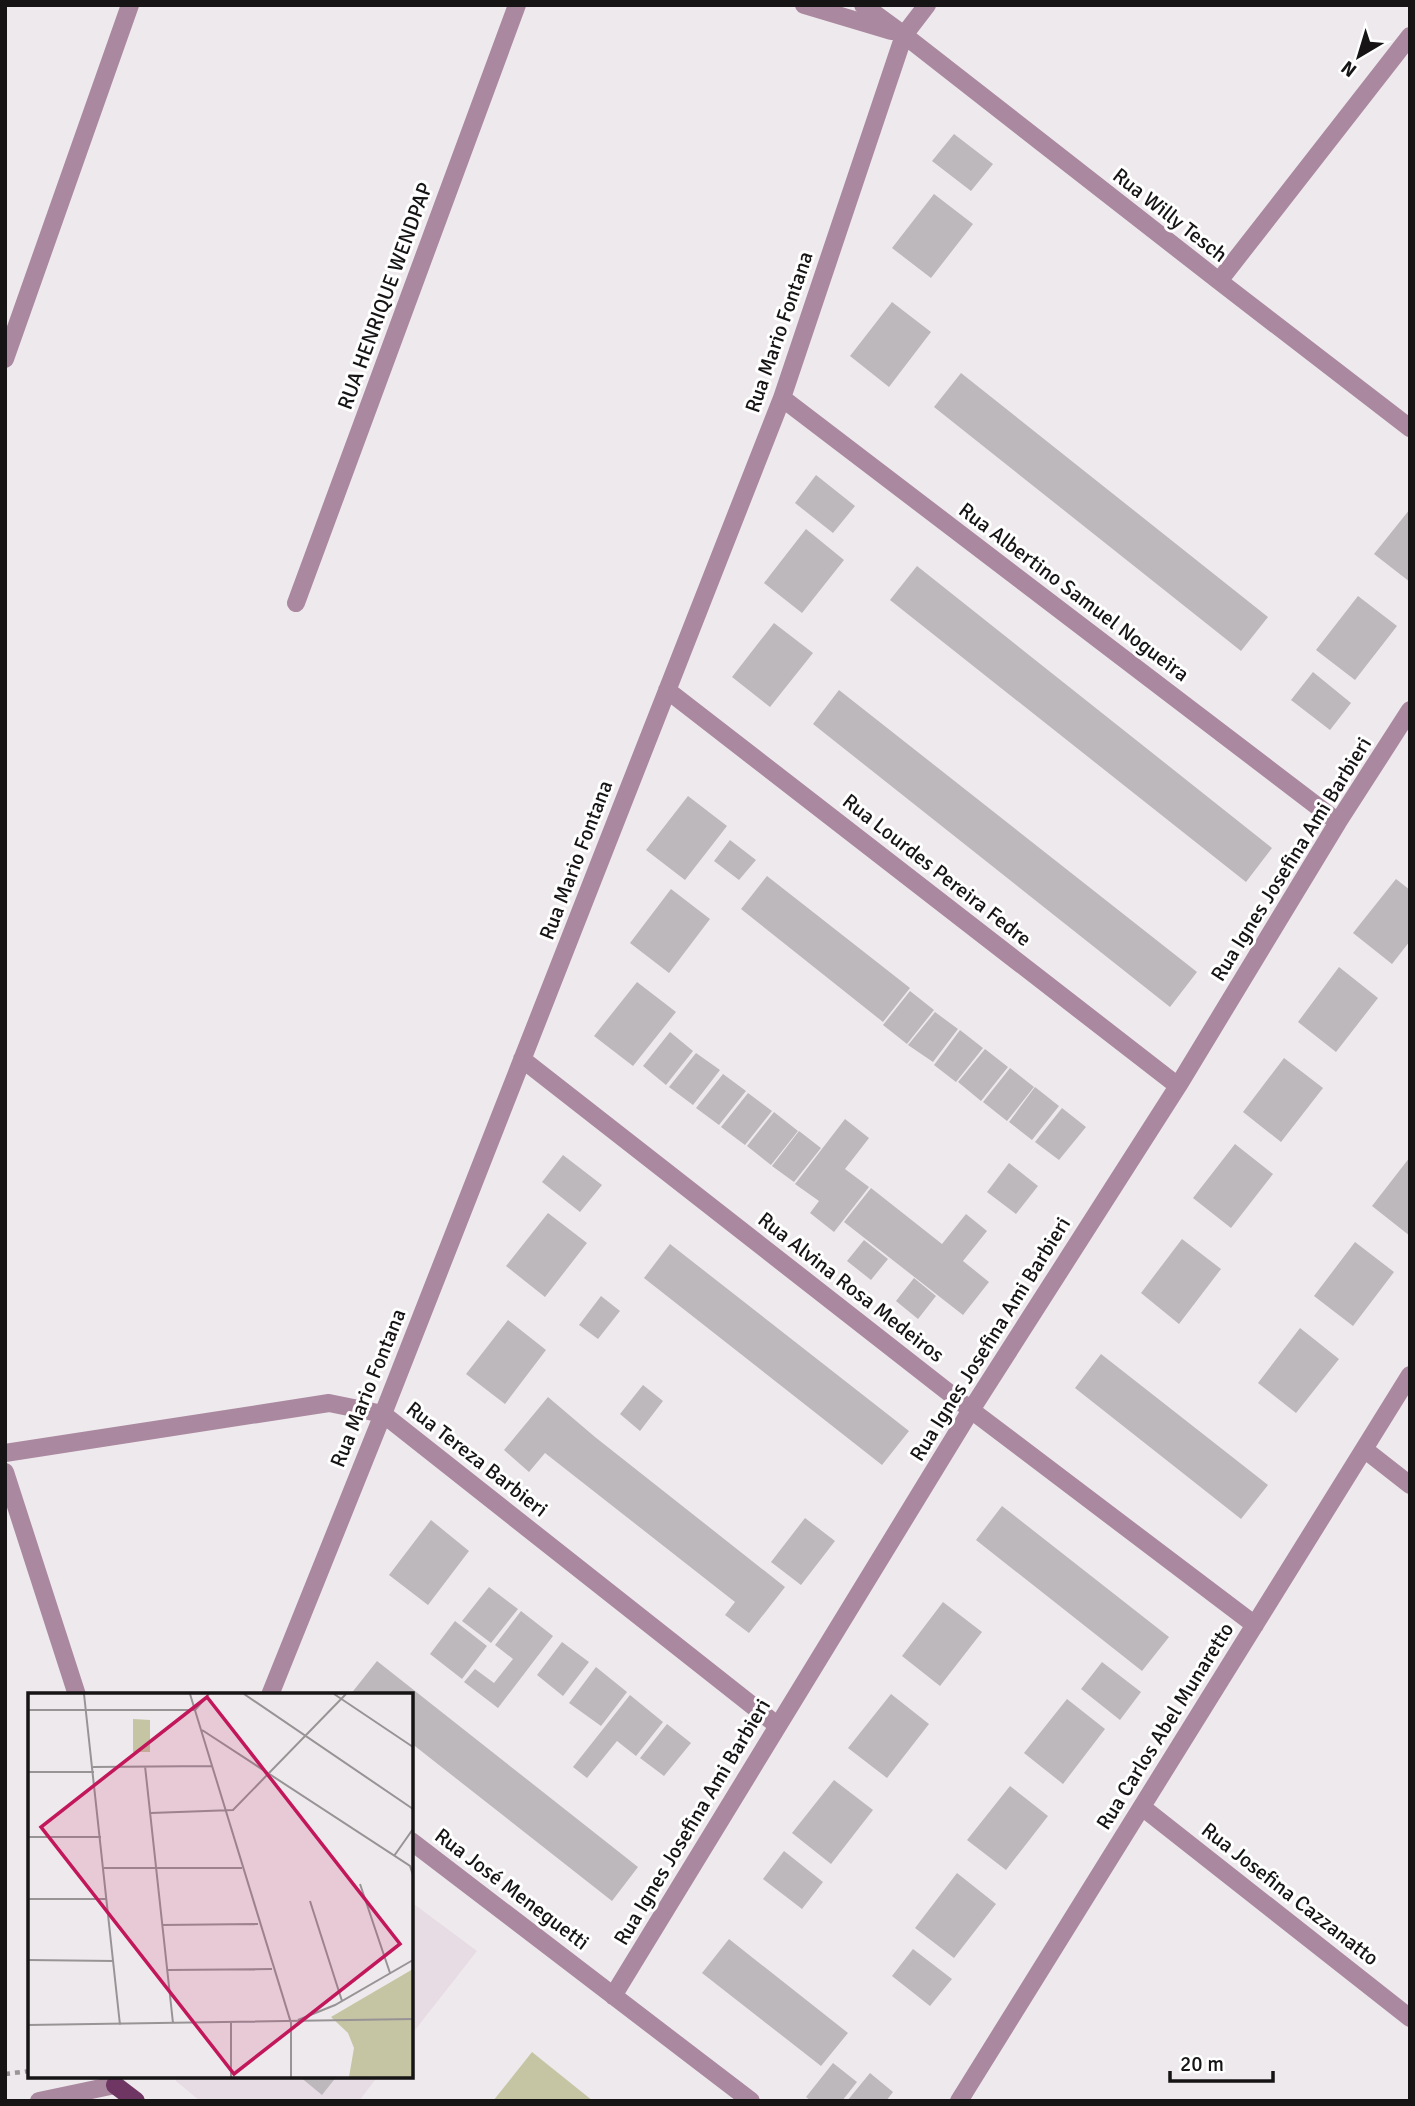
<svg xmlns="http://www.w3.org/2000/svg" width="1415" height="2106" font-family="Signika,sans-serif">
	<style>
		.built { fill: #e7dbe4 }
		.green { fill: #c5c5a3 }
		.building { fill: #bdb8bc }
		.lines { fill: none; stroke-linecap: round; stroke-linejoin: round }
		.path { stroke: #9a9698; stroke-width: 4.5; stroke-dasharray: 5 5; stroke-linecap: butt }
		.minor { stroke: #aa88a0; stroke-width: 18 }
		.major { stroke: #6f3663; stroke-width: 18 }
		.labels { text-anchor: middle; stroke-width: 6; stroke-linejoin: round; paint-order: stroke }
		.street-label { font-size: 21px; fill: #161415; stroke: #fff }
		.inset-road { fill: none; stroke: #989496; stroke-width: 2 }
		.view { fill: #c2185b; fill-opacity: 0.15; stroke: #c2185b; stroke-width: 3.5 }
		.inset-edge { fill: none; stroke: #161415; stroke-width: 3.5 }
	</style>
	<rect width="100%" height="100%" fill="#eee9ec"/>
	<!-- built -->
	<path class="built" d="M411 1902 477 1951 411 2035Z
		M178 2076H378L359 2101H200L176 2081Z"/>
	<!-- green -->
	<path class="green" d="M532 2052 593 2101H493Z"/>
	<!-- building -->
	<path class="building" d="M954 134 993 164 971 191 932 161Z
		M934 194 973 224 931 278 892 248Z
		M892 302 931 332 889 387 850 356Z
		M961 373 1268 617 1241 651 934 407Z
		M816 475 855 506 833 533 795 503Z
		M1410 509V582L1374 554Z
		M806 529 844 560 802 613 764 583Z
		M917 566 1272 848 1246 882 890 600Z
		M1358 596 1397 626 1355 680 1316 650Z
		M774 623 813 653 770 707 732 677Z
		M1313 672 1351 703 1330 730 1291 700Z
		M839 690 1197 972 1170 1007 813 724Z
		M688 796 727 826 685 880 646 850Z
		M730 840 756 860 739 880 714 861Z
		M767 876 910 988 883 1022 741 909Z
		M1396 879 1410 890V941L1392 964 1353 933Z
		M671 889 710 919 669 973 630 943Z
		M1339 967 1378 998 1336 1052 1298 1022Z
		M637 982 676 1012 633 1066 594 1036Z
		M910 991 934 1010 907 1044 883 1025Z
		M935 1012 958 1029 933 1062 908 1045Z
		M960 1030 983 1048 956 1082 934 1065Z
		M670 1032 693 1051 666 1085 643 1066Z
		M985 1049 1008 1067 981 1101 958 1082Z
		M696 1053 720 1070 693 1105 669 1087Z
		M1284 1058 1323 1088 1281 1142 1243 1112Z
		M1010 1068 1034 1087 1007 1121 983 1102Z
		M723 1074 746 1091 719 1125 696 1108Z
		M1035 1087 1059 1106 1032 1140 1009 1122Z
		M748 1093 772 1111 745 1145 721 1127Z
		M1062 1108 1086 1127 1059 1160 1035 1142Z
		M774 1112 798 1131 771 1165 747 1146Z
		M845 1119 869 1138 845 1169 869 1187 834 1232 810 1213 819 1201 795 1184Z
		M799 1131 821 1148 794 1182 772 1166Z
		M1235 1144 1273 1174 1231 1228 1193 1198Z
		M563 1155 602 1185 580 1212 542 1182Z
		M1410 1157V1236L1372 1206Z
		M1009 1163 1038 1186 1016 1214 987 1192Z
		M871 1188 942 1244 966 1214 987 1231 963 1261 989 1282 963 1315 844 1222Z
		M548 1213 587 1243 545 1297 506 1266Z
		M1182 1239 1221 1269 1179 1324 1141 1293Z
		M864 1240 888 1259 871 1280 847 1261Z
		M1355 1242 1394 1272 1353 1326 1314 1296Z
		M670 1244 909 1431 882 1465 644 1278Z
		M914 1278 936 1296 918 1319 896 1301Z
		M601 1296 620 1311 598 1339 579 1325Z
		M508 1320 546 1350 505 1404 466 1374Z
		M1300 1328 1339 1359 1296 1413 1258 1383Z
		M1101 1354 1268 1485 1241 1519 1075 1388Z
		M643 1385 663 1401 640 1431 620 1414Z
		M548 1397 595 1437 785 1587 749 1633 725 1615 735 1602 545 1453 529 1472 504 1450Z
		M1002 1506 1169 1637 1142 1671 976 1540Z
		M805 1518 835 1541 801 1585 771 1562Z
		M431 1520 469 1551 428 1605 389 1575Z
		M489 1587 518 1609 491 1643 462 1621Z
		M943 1602 982 1632 940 1686 902 1656Z
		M521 1611 553 1636 498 1708 464 1682 475 1669 494 1683 513 1659 495 1645Z
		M455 1621 487 1646 462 1679 430 1654Z
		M562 1642 589 1662 563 1696 537 1675Z
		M377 1661 638 1867 612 1901 411 1743V1695H350Z
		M1102 1662 1141 1692 1120 1720 1081 1689Z
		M596 1667 627 1692 601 1726 569 1703Z
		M891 1694 929 1724 887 1778 848 1748Z
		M630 1695 663 1722 636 1756 617 1741 587 1778 573 1767Z
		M1067 1699 1105 1729 1063 1784 1024 1753Z
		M667 1724 691 1743 664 1776 640 1758Z
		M834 1780 873 1810 831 1864 792 1833Z
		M1010 1786 1048 1816 1006 1870 967 1840Z
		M784 1851 823 1882 802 1909 763 1879Z
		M957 1873 996 1904 954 1958 915 1928Z
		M729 1939 848 2033 821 2066 702 1973Z
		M913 1949 952 1979 930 2006 892 1976Z
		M833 2063 857 2082 842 2101H811L806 2097Z
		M870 2073 893 2092 886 2101H847Z
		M299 2076H337L322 2095Z"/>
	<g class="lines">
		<!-- path -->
		<path class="path" d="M5 2074 30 2071"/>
		<!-- minor -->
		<path class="minor" d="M804 5 891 31
			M863 5 904 35 1219 281 1410 428
			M1219 281 1410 36
			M5 359 130 5
			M782 398 1338 822
			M296 603 517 5
			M667 690 1178 1086
			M522 1059 971 1410 1255 1625
			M1364 1449 1410 1485
			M5 1453 329 1403 383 1414 777 1725
			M5 1472 77 1695
			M270 1695 383 1414 782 398 904 35 927 5
			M1142 1807 1410 2018
			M411 1841 751 2101
			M613 1996 971 1410 1178 1086 1338 822 1410 710
			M39 2101 115 2085
			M959 2101 1410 1375"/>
		<!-- major -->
		<path class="major" d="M115 2085 136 2101"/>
	</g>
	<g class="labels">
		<!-- street labels -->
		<g class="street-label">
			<text transform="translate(1170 215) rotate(38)" y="7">Rua Willy Tesch</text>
			<text transform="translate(385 296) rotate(-70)" y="7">RUA HENRIQUE WENDPAP</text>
			<text transform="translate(779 332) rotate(-71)" y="7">Rua Mario Fontana</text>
			<text transform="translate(1074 592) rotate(37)" y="7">Rua Albertino Samuel Nogueira</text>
			<text transform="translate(1291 859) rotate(-58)" y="7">Rua Ignes Josefina Ami Barbieri</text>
			<text transform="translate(576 860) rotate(-69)" y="7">Rua Mario Fontana</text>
			<text transform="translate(937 870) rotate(38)" y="7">Rua Lourdes Pereira Fedre</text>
			<text transform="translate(851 1287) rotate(38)" y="7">Rua Alvina Rosa Medeiros</text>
			<text transform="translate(990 1339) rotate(-58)" y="7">Rua Ignes Josefina Ami Barbieri</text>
			<text transform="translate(368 1388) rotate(-68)" y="7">Rua Mario Fontana</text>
			<text transform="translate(477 1459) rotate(38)" y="7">Rua Tereza Barbieri</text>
			<text transform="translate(1165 1726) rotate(-58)" y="7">Rua Carlos Abel Munaretto</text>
			<text transform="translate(692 1822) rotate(-59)" y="7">Rua Ignes Josefina Ami Barbieri</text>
			<text transform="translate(512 1889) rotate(37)" y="7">Rua José Meneguetti</text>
			<text transform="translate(1290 1894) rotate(38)" y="7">Rua Josefina Cazzanatto</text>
		</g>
	</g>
	<!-- overview -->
	<g transform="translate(28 1693)">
		<rect width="385" height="385" fill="#eee9ec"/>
		<path d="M105 26 122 27V59H105ZM385 276V384H321L326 355 320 340 303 324Z" fill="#c5c5a3"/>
		<path class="inset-road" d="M56 1 92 332M162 1 263 330V384M216 1 385 116M306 1 385 54M0 17H167M167 17 181 1M174 37 382 173 385 182M117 73 145 330M65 74 184 73M0 79H66M123 120 205 117 318 1M0 144H73M366 163 385 136M76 175H214M332 191 362 280M0 206H79M282 208 314 308M134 232 230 231M0 267 86 268M140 277 244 276M270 327 307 312 385 267M203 330V384M0 332 385 326"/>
		<path class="view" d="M179 4 372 251 206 381 13 134Z"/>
		<rect width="385" height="385" class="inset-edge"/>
	</g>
	<!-- border -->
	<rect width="1415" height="2106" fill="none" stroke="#161415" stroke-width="14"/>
	<!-- north arrow -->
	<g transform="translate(1359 56) rotate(218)" stroke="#ffffff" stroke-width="5" paint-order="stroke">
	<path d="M0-5L12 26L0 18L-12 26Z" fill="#161415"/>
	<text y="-10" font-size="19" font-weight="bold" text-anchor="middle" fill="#161415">N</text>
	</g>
	<!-- scale -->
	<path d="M1170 2071v10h103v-10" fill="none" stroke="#161415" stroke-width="3.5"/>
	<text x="1180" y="2071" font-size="21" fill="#161415" stroke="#ffffff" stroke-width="5" paint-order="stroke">20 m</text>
</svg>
